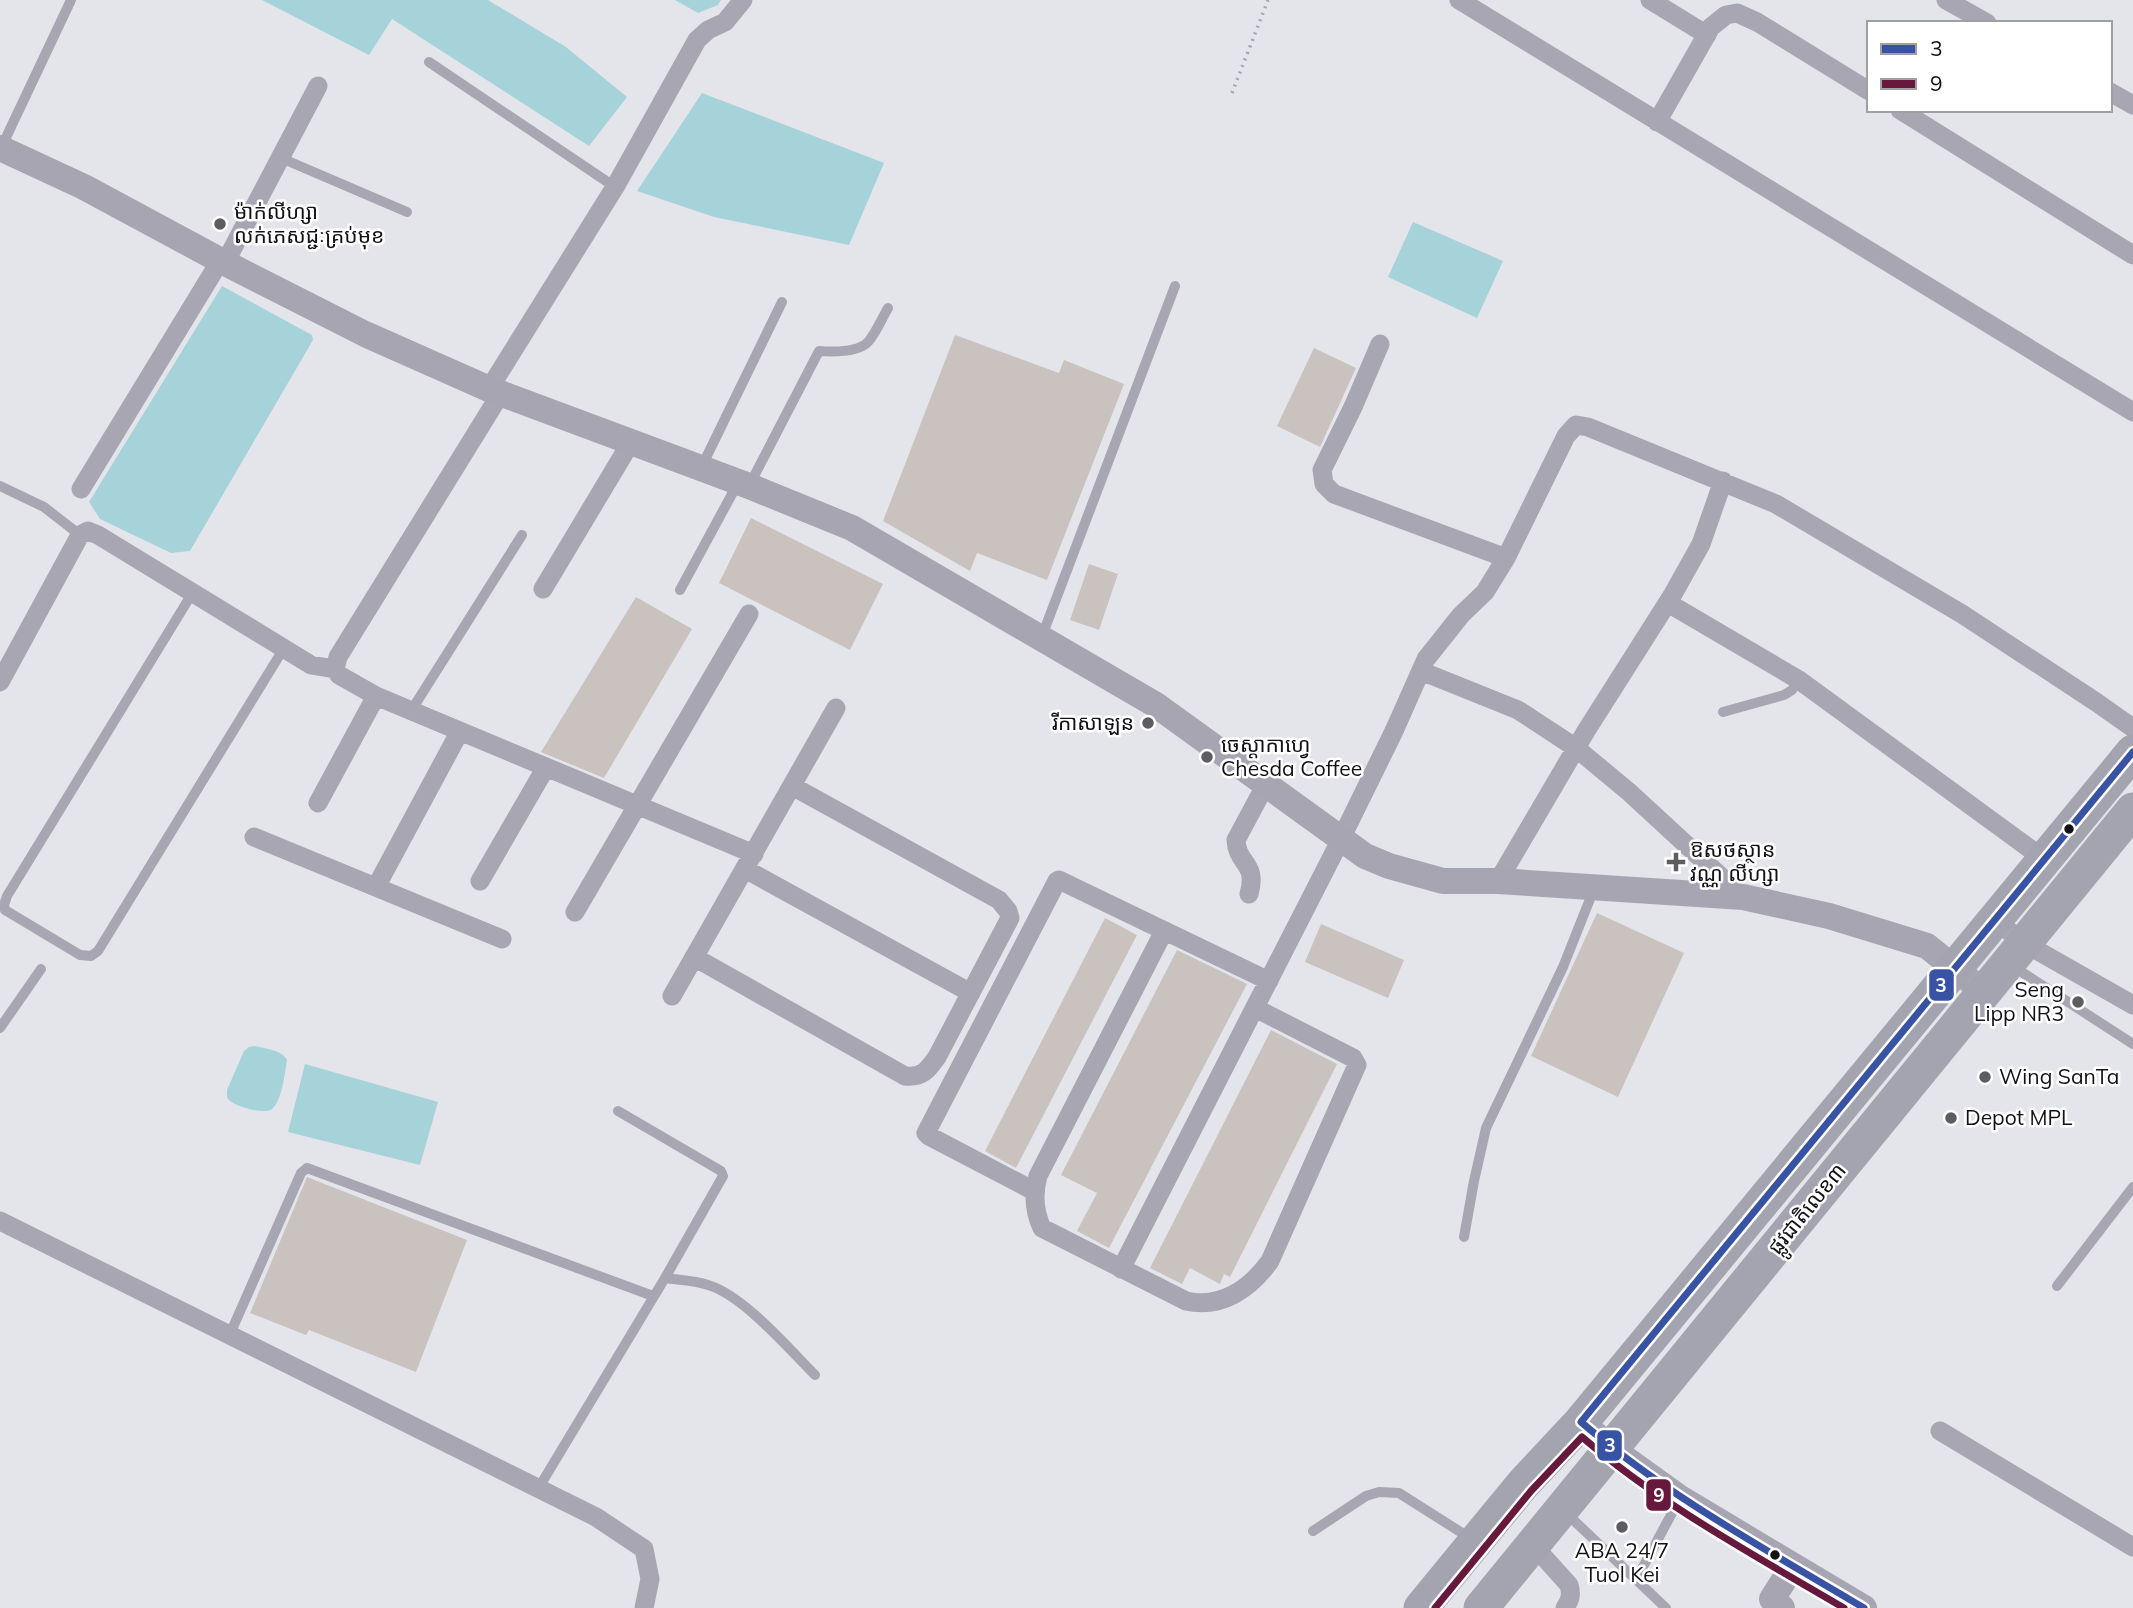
<svg xmlns="http://www.w3.org/2000/svg" width="2133" height="1608" font-family="Mulish,'Noto Sans Khmer',sans-serif">
	<style>
		.water { fill: #a6d3d9 }
		.building { fill: #c9c2be }
		.lines { fill: none; stroke-linecap: round; stroke-linejoin: round }
		.path { stroke: #a7a6b0; stroke-width: 3.5; stroke-dasharray: 2 5; stroke-linecap: butt }
		.lane { stroke: #a8a6b3; stroke-width: 10 }
		.street { stroke: #a8a6b3; stroke-width: 19 }
		.secondary { stroke: #a7a5b2; stroke-width: 26 }
		.highway { stroke: #a4a3b0; stroke-width: 35 }
		.bus-1-casing { stroke: #fff; stroke-width: 12 }
		.bus-2-casing { stroke: #fff; stroke-width: 12 }
		.bus-1 { stroke: #3853a4; stroke-width: 7 }
		.bus-2 { stroke: #66183d; stroke-width: 7 }
		.poi-dot { fill: #5c5c61; stroke: #fff; stroke-width: 2.5 }
		.bus-dot { fill: #121216; stroke: #fff; stroke-width: 2.5 }
		.labels { text-anchor: middle; stroke-width: 5; stroke-linejoin: round; paint-order: stroke }
		.poi-label { font-size: 21px; fill: #121216; stroke: #fff; text-anchor: start }
		.street-label { font-size: 21px; fill: #121216; stroke: #fff }
		.line-badge { stroke: #fff; stroke-width: 2.5 }
		.badge-label { font-size: 19px; text-anchor: middle; font-weight: bold; fill: #fff }
	</style>
	<rect width="100%" height="100%" fill="#e4e5eb"/>
	<!-- water -->
	<path class="water" d="M262 0H488L566 47 627 97 589 146 392 19 369 55Z
		M675 0H721L718 5 698 13Z
		M702 93 884 163 849 245 714 217 637 191Z
		M1413 222 1503 261 1477 318 1388 277Z
		M222 286 312 335 313 340 190 551 171 553 100 519 89 502Z
		M255 1046C266 1049 282 1050 287 1060 285 1072 282 1101 272 1109 265 1115 236 1107 229 1100 226 1097 227 1095 227 1090L244 1051 249 1047Z
		M305 1064 438 1102 420 1165 288 1132Z"/>
	<!-- building -->
	<path class="building" d="M955 335 1059 373 1064 360 1124 384 1047 580 977 553 970 571 883 521Z
		M1314 348 1356 368 1320 447 1277 426Z
		M751 518 883 584 850 650 719 583Z
		M1089 564 1118 574 1099 630 1070 620Z
		M636 597 692 629 604 778 541 752Z
		M1597 913 1684 953 1618 1097 1531 1056Z
		M1105 918 1137 935 1016 1168 985 1151Z
		M1321 924 1404 960 1388 998 1305 962Z
		M1177 950 1247 984 1109 1248 1077 1231 1097 1193 1061 1175Z
		M1271 1030 1337 1064 1230 1277 1224 1274 1220 1284 1190 1268 1182 1284 1150 1268Z
		M307 1177 467 1240 416 1372 309 1330 306 1335 250 1313Z"/>
	<g class="lines">
		<!-- path -->
		<path class="path" d="M1232 93 1268 0"/>
		<!-- lane -->
		<path class="lane" d="M429 62 615 187
			M1 148 71 0
			M281 158 407 212
			M701 468 782 302
			M750 484 819 351C833 352 857 353 868 342 876 333 882 318 888 308
			M0 486 44 507 80 535
			M680 590 738 483
			M193 592 7 896 4 905 5 910 80 955 91 956 98 951 284 648
			M1042 636 1175 286
			M411 711 522 535
			M1723 712 1784 695 1792 690 1799 680
			M2014 967 2133 1044
			M0 1028 41 969
			M1464 1237 1474 1181 1486 1128 1563 967 1594 889
			M665 1278C679 1280 694 1280 708 1285 743 1295 789 1349 815 1375
			M2057 1286 2133 1187
			M230 1334 301 1173 307 1168 653 1296
			M538 1489 665 1278 723 1176 721 1171 618 1111
			M1565 1512 1666 1608
			M1313 1531 1366 1496 1379 1492 1399 1493 1470 1538
			M1636 1580 1679 1500"/>
		<!-- street -->
		<path class="street" d="M1459 0 2133 412
			M1650 0 1707 35
			M1946 0 1987 23
			M2110 92 2133 105
			M1900 110 2133 255
			M1657 122 1711 27 1726 15 1737 13 1757 22 1869 91
			M225 263 318 86
			M1380 344 1353 407 1322 470 1324 484 1334 494 1506 558
			M489 389 615 187 697 40 708 30 725 22 743 0
			M81 489 220 261
			M543 589 631 442
			M1668 603 1799 680 2044 859
			M335 669 338 657 501 393
			M1421 671 1518 710 1576 748 1629 792 1743 897
			M0 682 80 535 88 531 98 535 311 665 335 669 339 675 376 696 754 854
			M318 803 376 696
			M254 837 502 939
			M745 869 971 993
			M480 881 546 767
			M1498 881 1586 731 1673 594 1701 544 1723 481
			M376 887 460 731
			M1249 894C1258 862 1237 865 1236 840L1266 784
			M575 912 749 614
			M1995 920 2024 943 2133 1005
			M1164 931 1038 1176C1033 1194 1034 1211 1042 1228L1186 1301C1221 1309 1250 1289 1270 1261L1357 1065 1353 1058 1255 1008
			M694 957 905 1076C922 1078 928 1070 937 1057L1010 918 1008 911 999 900 792 786
			M672 996 836 708
			M1034 1191 929 1136 926 1133 1057 881 1059 880 1269 981
			M0 1221 596 1517 644 1549 650 1579 644 1608
			M1121 1269 1341 839 1394 731 1426 659 1461 615 1485 592 1506 558 1566 436 1576 425 1588 427 1776 504 1962 614 2096 702 2133 728
			M1940 1431 2133 1547
			M1533 1545 1569 1585C1572 1595 1570 1600 1565 1608"/>
		<!-- secondary -->
		<path class="secondary" d="M0 148 84 187 225 263 365 334 489 389 749 486 852 528 1156 705 1365 856 1389 866 1443 881H1498L1743 897 1829 916 1927 946 1984 992
			M1581 1422 1612 1449 1680 1498 1864 1608
			M1782 1608 1772 1599 1793 1566"/>
		<!-- highway -->
		<path class="highway" d="M1421 1608 1523 1484 1581 1422 2133 752
			M1481 1608 2133 810"/>
		<!-- bus-1 casing -->
		<g class="bus-1-casing">
			<path id="bus-1" d="M1864 1608C1767 1550 1667 1496 1581 1422L2133 752"/>
		</g>
		<!-- bus-2 casing -->
		<g class="bus-2-casing">
			<path id="bus-2" d="M1435 1608 1531 1491 1582 1437C1661 1505 1754 1555 1844 1608"/>
		</g>
		<!-- bus-1 -->
		<use href="#bus-1" class="bus-1"/>
		<!-- bus-2 -->
		<use href="#bus-2" class="bus-2"/>
	</g>
	<!-- markers -->
	<g class="poi-dot">
		<circle cx="220" cy="224" r="7"/>
		<circle cx="1148" cy="723" r="7"/>
		<circle cx="1207" cy="757" r="7"/>
		<path d="M1672.5 851.5h7v7h7v7h-7v7h-7v-7h-7v-7h7z"/>
		<circle cx="2078" cy="1002" r="7"/>
		<circle cx="1985" cy="1077" r="7"/>
		<circle cx="1951" cy="1118" r="7"/>
		<circle cx="1622" cy="1527" r="7"/>
	</g>
	<g class="bus-dot">
		<circle cx="2069" cy="829" r="6"/>
		<circle cx="1775" cy="1555" r="6"/>
	</g>
	<g class="labels">
		<!-- poi labels -->
		<g class="poi-label">
			<text x="234" y="219">ម៉ាក់លីហ្សា<tspan x="234" dy="24">លក់ភេសជ្ជៈគ្រប់មុខ</tspan></text>
			<text x="1134" y="730" text-anchor="end">រីកាសាឡន</text>
			<text x="1221" y="752">ចេស្ដាកាហ្វេ<tspan x="1221" dy="24">Chesda Coffee</tspan></text>
			<text x="1690" y="857">ឱសថស្ថាន<tspan x="1690" dy="24">វណ្ណ លីហ្សា</tspan></text>
			<text x="2064" y="997" text-anchor="end">Seng<tspan x="2064" dy="24">Lipp NR3</tspan></text>
			<text x="1999" y="1084">Wing SanTa</text>
			<text x="1965" y="1125">Depot MPL</text>
			<text x="1622" y="1558" text-anchor="middle">ABA 24/7<tspan x="1622" dy="24">Tuol Kei</tspan></text>
		</g>
		<!-- street labels -->
		<g class="street-label">
			<text transform="translate(1807 1209) rotate(-51)" y="7">ផ្លូវជាតិលេខ៣</text>
		</g>
	</g>
	<g class="line-badge">
		<rect x="1928" y="968" width="27" height="34" rx="7" fill="#3853a4"/>
		<rect x="1596" y="1429" width="27" height="33" rx="7" fill="#3853a4"/>
		<rect x="1645" y="1478" width="27" height="34" rx="7" fill="#66183d"/>
	</g>
	<g class="badge-label">
		<text x="1941" y="992">3</text>
		<text x="1610" y="1452">3</text>
		<text x="1659" y="1502">9</text>
	</g>
	<!-- legend -->
	<rect x="1867" y="21" width="245" height="91" fill="#ffffff" stroke="#a0a0a2" stroke-width="2"/>
	<rect x="1881" y="44" width="35" height="10" fill="#3853a4" stroke="#a0a0a2" stroke-width="2"/>
	<text x="1930" y="56" font-size="21" fill="#121216">3</text>
	<rect x="1881" y="79" width="35" height="10" fill="#66183d" stroke="#a0a0a2" stroke-width="2"/>
	<text x="1930" y="91" font-size="21" fill="#121216">9</text>
</svg>
